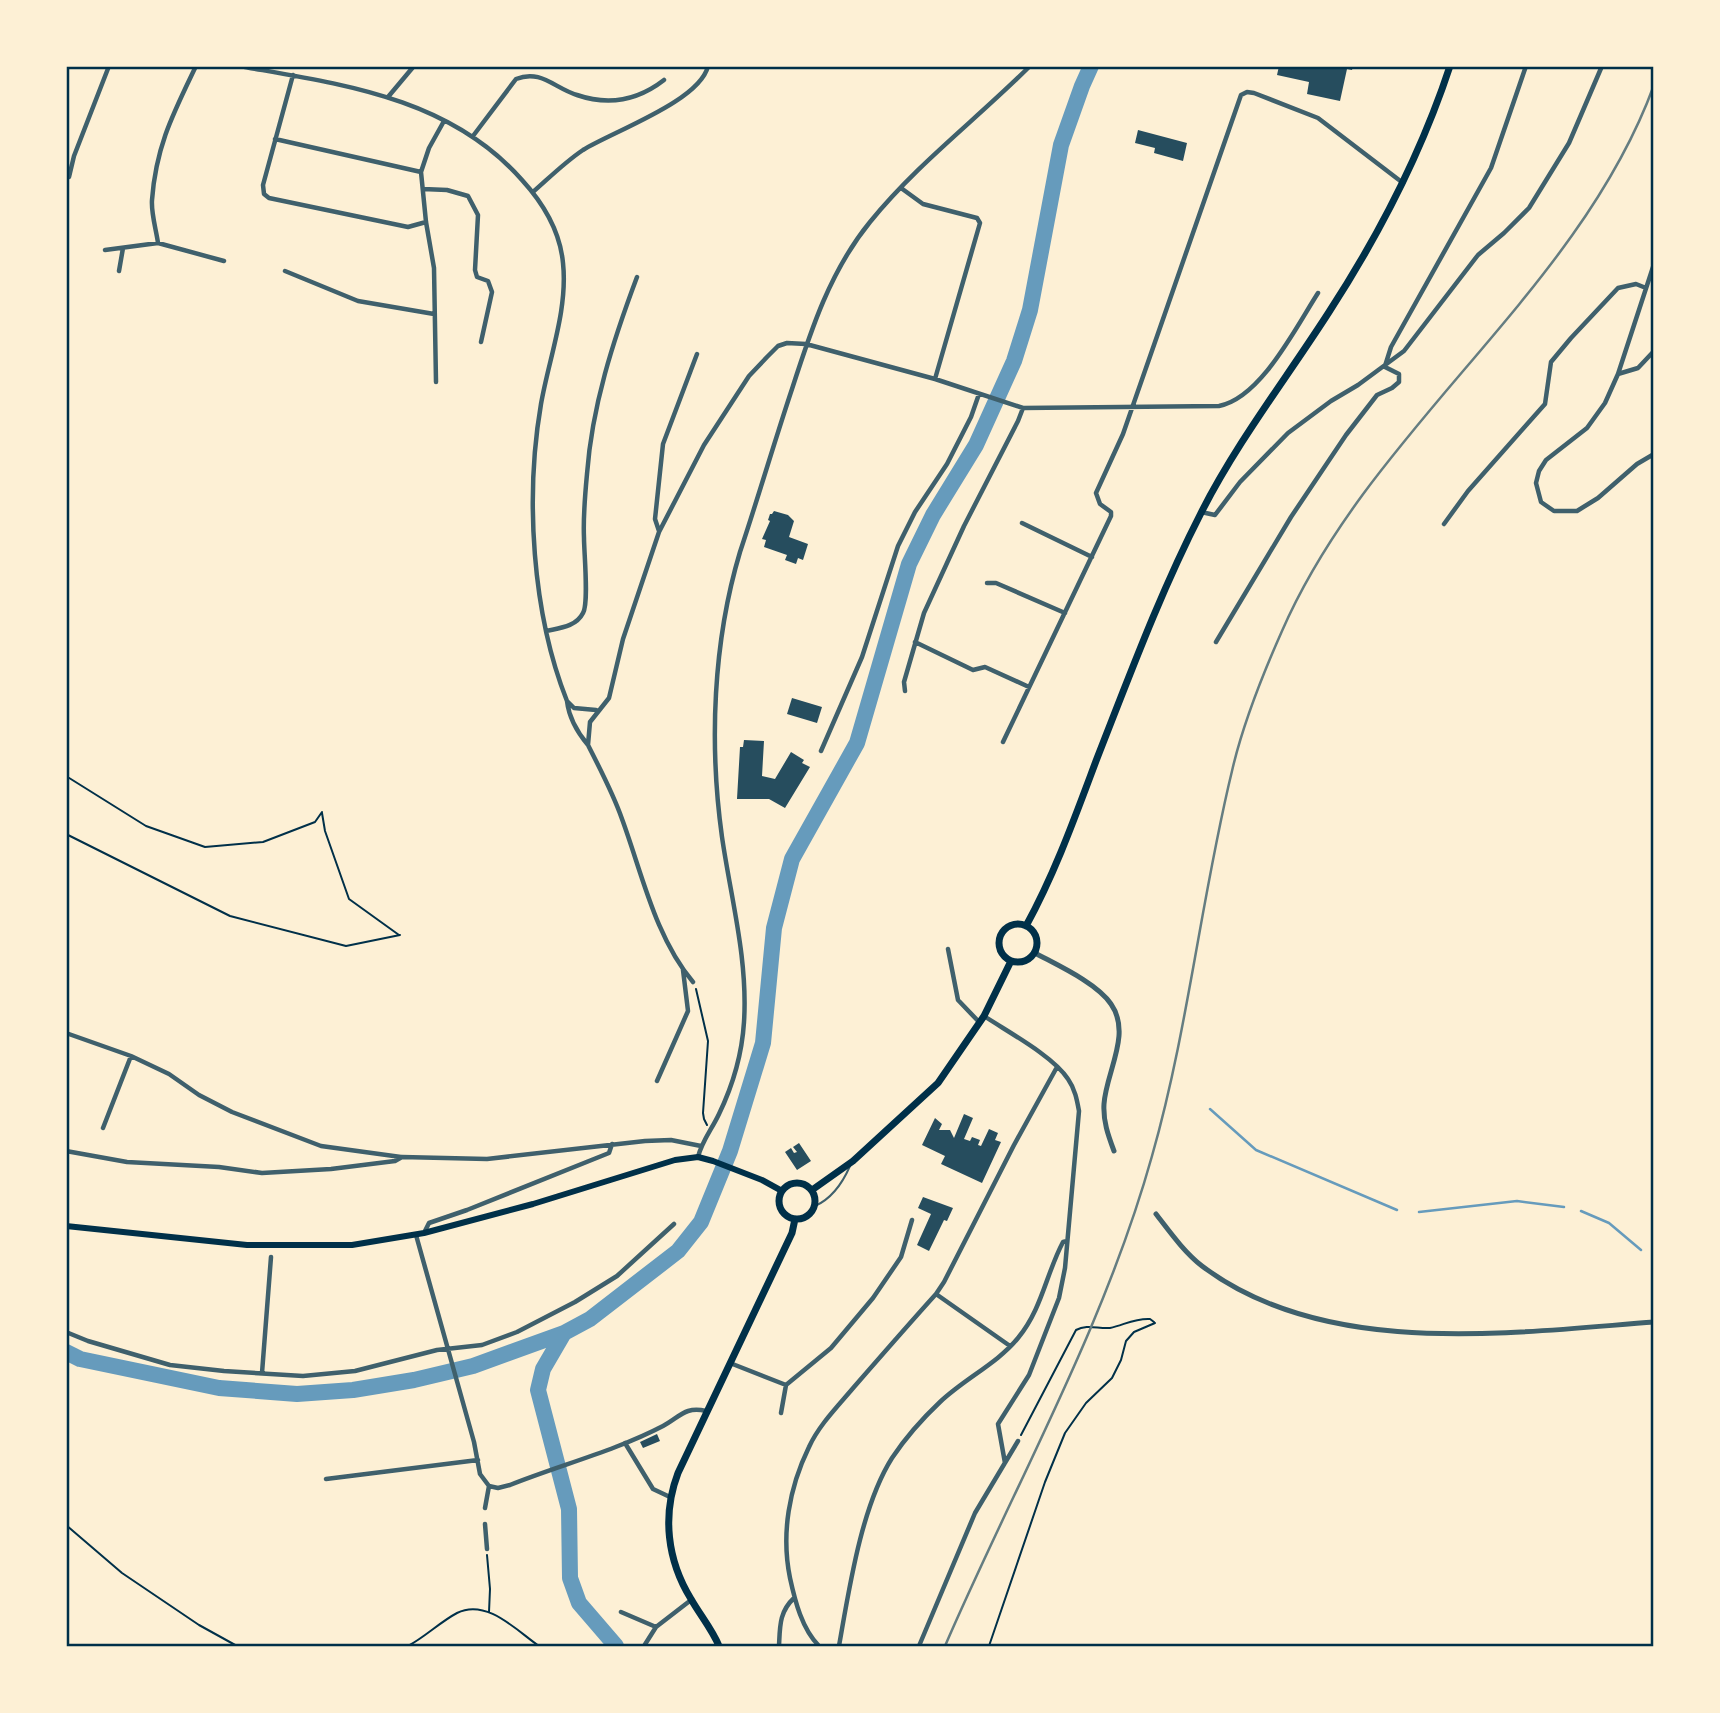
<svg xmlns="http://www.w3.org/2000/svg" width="1720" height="1713" font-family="'Nunito Sans',sans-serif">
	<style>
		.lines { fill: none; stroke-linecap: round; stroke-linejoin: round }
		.stream { stroke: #669bbc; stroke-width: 2.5 }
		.river { stroke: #669bbc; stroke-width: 16 }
		.building { fill: #264d5e }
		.path { stroke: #003049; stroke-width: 2 }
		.service { stroke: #3f606c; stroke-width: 2 }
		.minor { stroke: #3f606c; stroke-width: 4.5 }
		.tertiary { stroke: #3f606c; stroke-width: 5 }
		.secondary { stroke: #003049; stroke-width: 6 }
		.primary { stroke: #003049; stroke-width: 7 }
		.rail { stroke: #657d81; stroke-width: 2.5 }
		.neatline { fill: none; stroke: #003049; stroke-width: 2.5 }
	</style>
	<rect width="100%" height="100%" fill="#fdf0d5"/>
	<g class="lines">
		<!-- stream -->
		<path class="stream" d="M1210 1109 1256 1150 1397 1210
			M1581 1211 1609 1223 1641 1250
			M1419 1212 1517 1201 1564 1207"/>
		<!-- river -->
		<path class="river" d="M564 1333 543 1369 538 1390 569 1509 570 1578 579 1603 616 1646
			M66 1352 80 1359 219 1388 297 1394 353 1390 414 1380 473 1366 564 1333 590 1319 678 1251 701 1222 730 1151 763 1043 774 928 792 859 857 743 909 564 933 515 976 445 1014 361 1030 310 1061 145 1082 86 1091 66"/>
	</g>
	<!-- building -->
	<path class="building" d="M1279 66H1353L1352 70 1347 69 1340 101 1307 94 1309 82 1277 75Z
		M1138 130 1187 143 1183 161 1154 153 1155 148 1135 143Z
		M774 511 788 515 794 521 789 537 808 544 803 560 798 558 796 564 785 560 787 555 764 547 766 540 762 539 770 521 768 520 770 514H772Z
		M792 698 822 707 817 723 787 714Z
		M744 740 764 741 762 776 775 779 791 752 804 760 802 763 810 767 785 808 769 799H737L740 747H743Z
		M964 1114 973 1118 964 1139 970 1141 972 1137 980 1140 978 1145 981 1146 989 1129 998 1133 995 1140 1001 1142 982 1183 941 1164 945 1156 922 1145 935 1118 942 1124 939 1130H950L954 1138Z
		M799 1143 811 1161 797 1170 785 1152 791 1148 794 1153 797 1152 793 1147Z
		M923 1197 953 1208 947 1221 944 1220 929 1251 917 1245 931 1214 918 1208Z
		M657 1434 660 1441 643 1448 640 1442Z"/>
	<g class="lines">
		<!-- path -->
		<path class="path" d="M66 776 146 826 205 847 263 842 315 822 322 812
			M322 813 325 831 349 899 399 935
			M66 834 230 916 346 946 400 935
			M696 989 708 1041 703 1113 704 1119 707 1125
			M1021 1435 1076 1330C1087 1324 1098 1329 1110 1328 1124 1325 1135 1318 1150 1319L1154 1322
			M66 1525 122 1573 199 1625 237 1646
			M487 1555 490 1589 489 1612
			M408 1646C425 1637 440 1622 457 1613 487 1598 517 1631 539 1646
			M989 1646 1045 1482 1065 1433 1086 1403 1112 1378 1121 1360 1126 1341 1134 1332 1155 1323"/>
		<!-- service -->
		<path class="service" d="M815 1206C831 1199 843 1182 850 1166"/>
		<!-- minor -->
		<path class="minor" d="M239 66C340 84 449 97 522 180 543 203 560 231 563 263 568 310 549 358 541 404 525 497 532 613 567 701L574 708 596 710
			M293 75 263 185 264 194 269 198 408 227 426 222
			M388 97 414 66
			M473 136 516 79C541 69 554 88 577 95 609 106 637 101 664 80
			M275 139 421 172
			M69 177 74 156 109 66
			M901 188 923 204 977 218 980 223 935 379
			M423 189 447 190 468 196 478 215 475 270 477 277 488 281 492 292 481 342
			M533 192C549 178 565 162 583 150 614 131 700 101 708 66
			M158 243C156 229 151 213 152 200 156 146 173 114 196 66
			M105 250 158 243 224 261
			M1654 264 1618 374 1605 403 1587 428 1546 460 1539 471 1536 483 1541 502 1554 511H1577L1598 498 1637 464 1654 454
			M119 271 123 248
			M285 271 358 301 434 314
			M1385 366 1391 347 1491 168 1526 66
			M1618 374 1638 368 1654 351
			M436 382 434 268 426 222 421 172 429 148 444 121
			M1201 512 1215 515 1240 482 1288 433 1331 401 1358 385 1404 351 1478 255 1504 233 1529 208 1569 143 1602 66
			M1022 523 1092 557
			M1444 524 1468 491 1545 404 1551 362 1571 338 1618 288 1636 284 1646 288
			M659 531 655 519 663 444 697 354
			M987 583H996L1065 613
			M546 631C559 628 576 627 583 613 589 603 584 553 584 538 583 517 585 495 587 474 592 406 613 341 637 277
			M915 642 973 670 985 667 1029 687
			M1216 642 1291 517 1346 435 1377 395 1392 388 1399 382V374L1385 367
			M905 691 904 682 924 613 964 526 1018 421 1023 408
			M567 701C569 718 577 732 588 745 600 769 613 793 622 819 642 873 655 937 693 982
			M1003 742 1111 516V512L1100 504 1096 493 1123 434 1241 95 1247 92 1254 93 1318 118 1403 183
			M588 745 590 722 609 698 623 639 659 532 704 445 749 376 767 357 778 346 787 343 806 344 935 379 1023 408 1219 406C1261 398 1296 327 1318 293
			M821 751 862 657 898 546 915 512 947 464 971 417 979 394
			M948 949 958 1000 980 1023
			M984 1016C1008 1032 1053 1056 1068 1079 1075 1089 1077 1100 1079 1111L1065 1268 1059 1298 1029 1375 998 1424 1005 1463
			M66 1033 131 1056 169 1074 199 1095 232 1112 321 1146 401 1157
			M657 1081 688 1011 683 970
			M103 1128 131 1056
			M66 1151 127 1162 219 1167 262 1173 331 1169 395 1161 402 1157 487 1159 645 1141 671 1140 701 1146
			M698 1157C702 1141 712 1129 719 1114 733 1085 742 1054 744 1022 748 959 731 899 722 837 709 744 713 642 740 552 758 498 774 443 792 389 811 330 830 271 870 222 917 164 977 119 1030 66
			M424 1233 429 1223 467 1210 609 1153 612 1144
			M416 1235 474 1442 480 1474 489 1486 498 1488 510 1485C560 1465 615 1451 663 1426 680 1417 685 1406 706 1411
			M936 1294 1010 1346
			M66 1332 88 1341 170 1365 224 1371 303 1376 355 1371 437 1350 482 1345 517 1332 575 1302 617 1276 674 1224
			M730 1363 786 1385 831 1348 873 1298 901 1257 912 1220
			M262 1373 271 1257
			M781 1413 786 1385
			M625 1443 653 1489 670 1497
			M326 1479 478 1460
			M485 1508 489 1486
			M485 1524 487 1549
			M621 1612 656 1627
			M644 1646 656 1627 691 1600
			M779 1646C780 1627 779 1612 794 1598
			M819 1646C802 1629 795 1601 790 1578 781 1534 789 1488 809 1447 819 1425 838 1406 854 1387 881 1356 908 1325 936 1294L944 1282 1014 1145 1057 1067
			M839 1646C849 1590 861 1507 892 1458 906 1437 922 1419 940 1402 964 1379 998 1363 1018 1338 1042 1309 1046 1274 1063 1242L1067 1241
			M919 1646 975 1513 1018 1441"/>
		<!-- tertiary -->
		<path class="tertiary" d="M1035 953C1057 965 1097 983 1111 1004 1132 1034 1106 1072 1104 1104 1103 1121 1108 1135 1114 1151
			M1156 1214C1170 1232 1184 1252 1202 1266 1325 1359 1509 1333 1654 1322"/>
		<!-- secondary -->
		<path class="secondary" d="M66 1226 247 1245H352L424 1233 533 1204 675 1160 698 1157 713 1161 762 1180 782 1191"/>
		<!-- primary -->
		<path class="primary" d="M999 943a19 19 0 1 1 38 0a19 19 0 1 1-38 0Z
			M1026 926C1055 873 1075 817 1096 761 1129 677 1160 593 1201 513 1237 442 1286 379 1329 312 1379 235 1421 154 1450 66
			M779 1201a18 18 0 1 1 36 0a18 18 0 1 1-36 0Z
			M812 1190 853 1161 938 1083 984 1016 1011 961
			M719 1646C712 1629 700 1615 691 1599 667 1560 662 1515 678 1473L792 1233 795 1219"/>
		<!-- rail -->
		<path class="rail" d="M945 1646C1015 1484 1104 1328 1152 1156 1188 1030 1201 898 1232 771 1243 723 1262 676 1282 631 1371 427 1578 293 1654 85"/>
	</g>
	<!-- border -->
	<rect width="1720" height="1713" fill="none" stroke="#fdf0d5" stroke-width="136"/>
	<rect x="68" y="68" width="1584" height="1577" class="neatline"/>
</svg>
